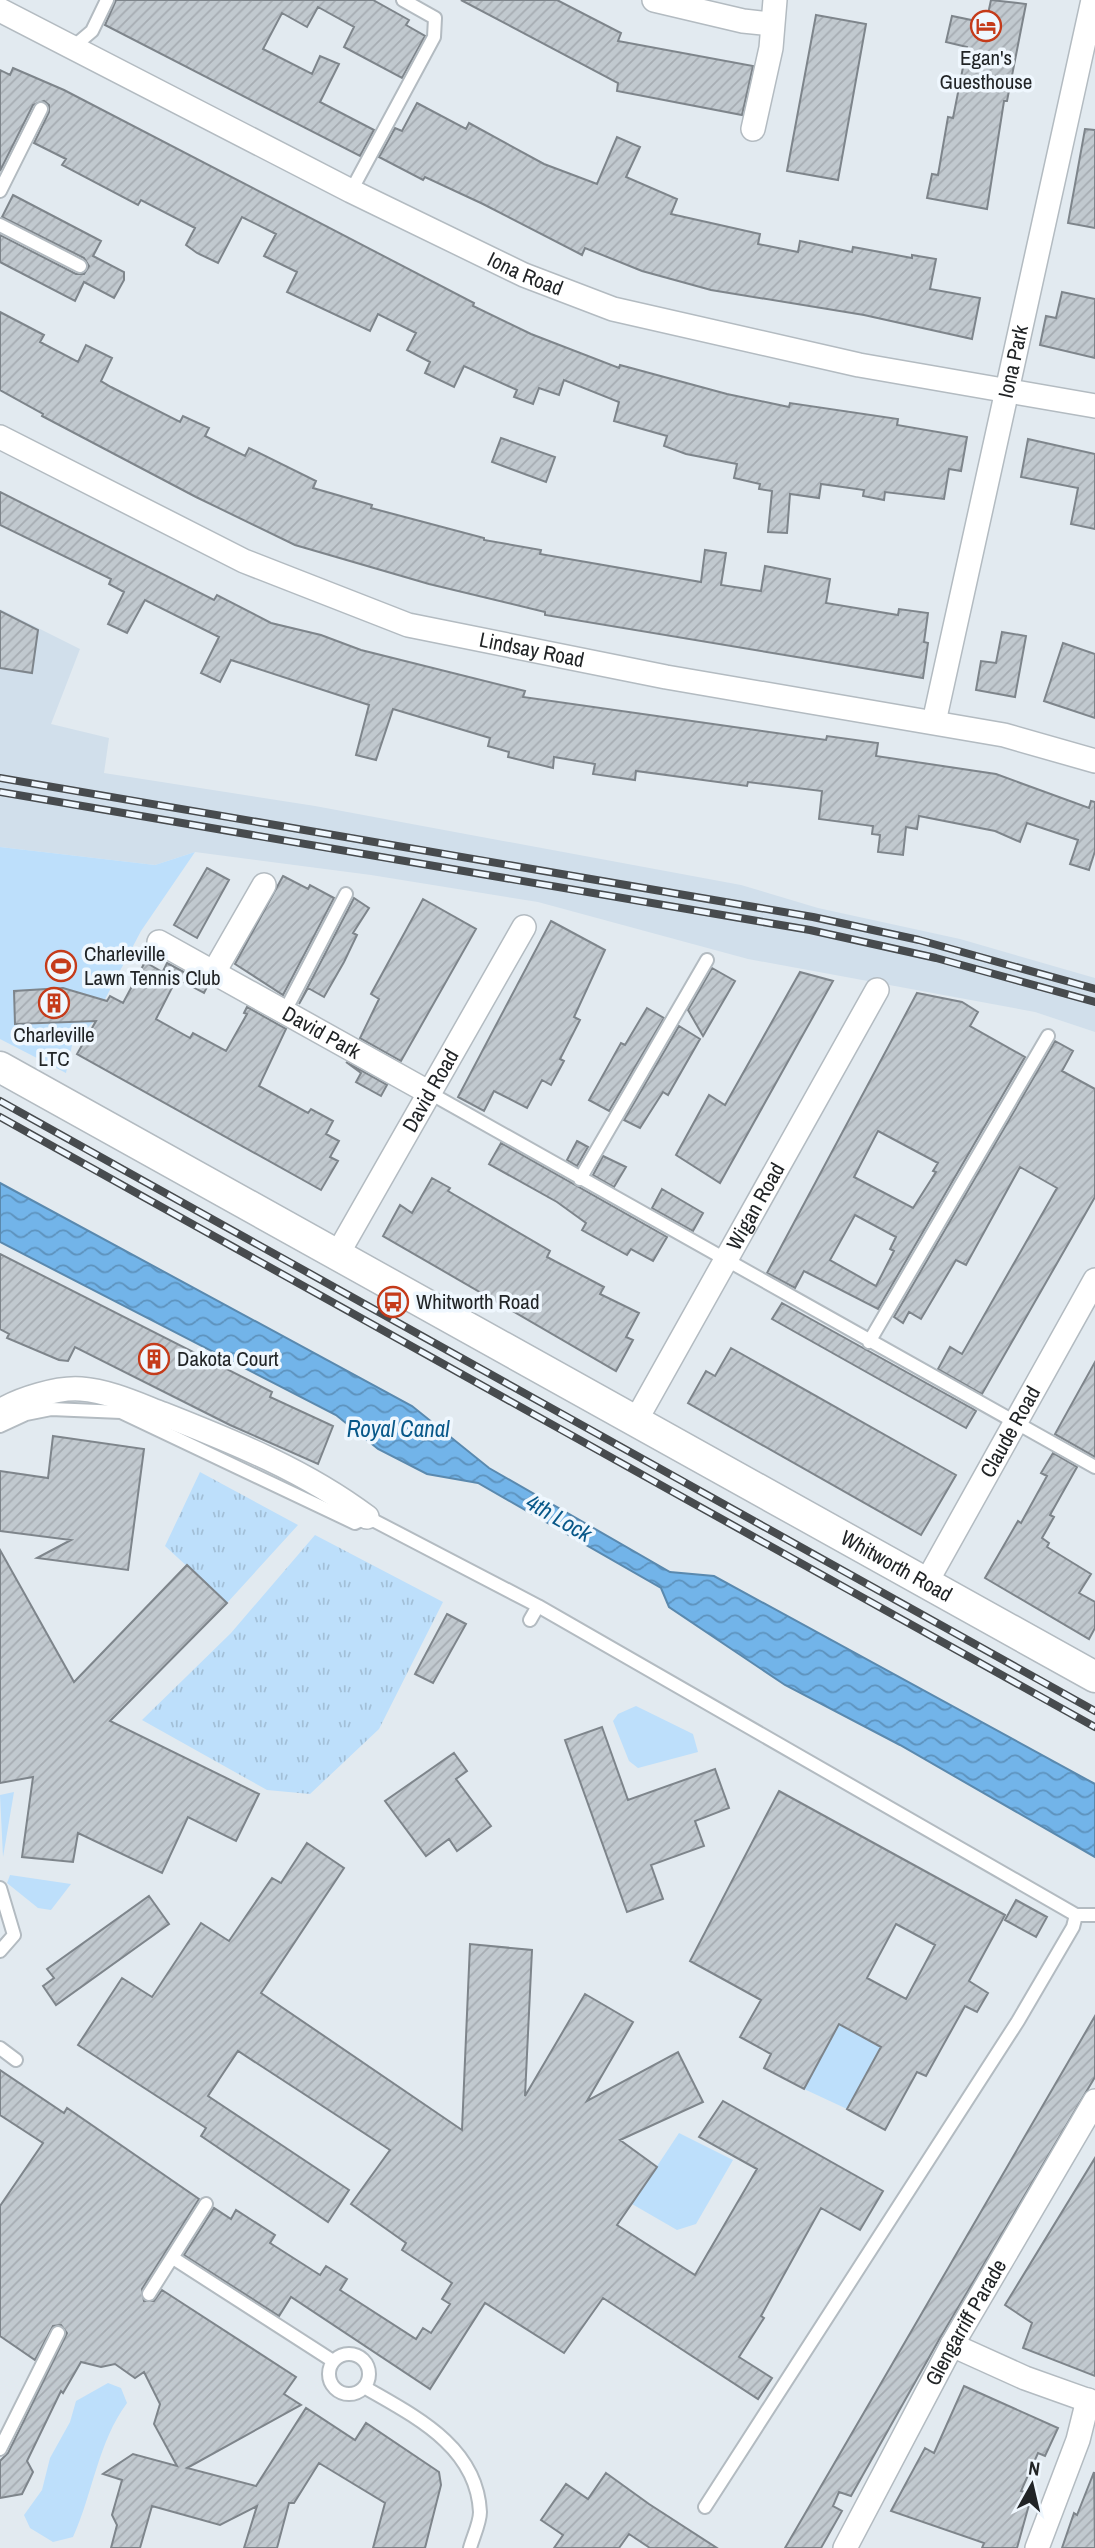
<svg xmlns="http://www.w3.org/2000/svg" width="1095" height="2548" font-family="'Archivo Narrow',sans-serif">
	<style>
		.built { fill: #d1dfeb }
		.green { fill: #bddffb }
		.park { fill: url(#park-tufts) }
		.water { fill: url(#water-waves); stroke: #5a89ae; stroke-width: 2 }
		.building { fill: url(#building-hatch); stroke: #7e858b; stroke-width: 2; fill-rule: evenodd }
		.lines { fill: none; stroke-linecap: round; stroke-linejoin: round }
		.service-casing { stroke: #b3bbc1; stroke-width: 16 }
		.minor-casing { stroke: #b3bbc1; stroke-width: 26 }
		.tertiary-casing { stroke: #b3bbc1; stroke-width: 33 }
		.service { stroke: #fff; stroke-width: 12 }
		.minor { stroke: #fff; stroke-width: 23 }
		.tertiary { stroke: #fff; stroke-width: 30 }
		.rail-casing { stroke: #474b4e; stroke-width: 8 }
		.rail { stroke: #eff7fe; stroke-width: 5; stroke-dasharray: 16; stroke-linecap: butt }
		.labels { text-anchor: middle; stroke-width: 7; stroke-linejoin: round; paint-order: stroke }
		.poi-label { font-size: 21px; fill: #212426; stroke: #eff7fe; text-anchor: start }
		.street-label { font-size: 21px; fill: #212426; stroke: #eff7fe }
		.water-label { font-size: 23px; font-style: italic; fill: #085889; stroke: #eff7fe }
	</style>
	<defs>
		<pattern id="park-tufts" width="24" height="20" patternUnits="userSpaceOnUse" patternTransform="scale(1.75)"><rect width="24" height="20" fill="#bddffb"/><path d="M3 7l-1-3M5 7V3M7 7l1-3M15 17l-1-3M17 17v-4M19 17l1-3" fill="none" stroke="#a2bfd7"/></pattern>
		<pattern id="water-waves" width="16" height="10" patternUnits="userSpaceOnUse" patternTransform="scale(1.75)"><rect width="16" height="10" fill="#72b4e9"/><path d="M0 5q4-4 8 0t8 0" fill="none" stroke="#5d92bd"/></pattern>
		<pattern id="building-hatch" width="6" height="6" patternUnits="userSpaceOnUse" patternTransform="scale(1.75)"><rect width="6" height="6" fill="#c1c9cf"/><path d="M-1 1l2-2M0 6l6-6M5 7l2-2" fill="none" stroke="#a6acb2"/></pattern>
	</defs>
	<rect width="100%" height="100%" fill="#e2eaf0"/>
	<!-- built -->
	<path class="built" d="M0 609 80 649 51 724 109 738 104 773 315 806 741 885 818 908 960 939 1095 978V1032L1035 1012 748 959 538 902 371 875 195 852 155 865 0 847Z"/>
	<!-- green -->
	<path class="green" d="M0 847 155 865 195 852 141 931 93 1022 72 1045 66 1073 0 1039Z
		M636 1706 693 1734 698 1752 638 1768 629 1761 613 1721 618 1714Z
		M14 1792 3 1857 0 1795Z
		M10 1875 71 1884 51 1910 38 1908 7 1883Z
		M839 2024 881 2047 847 2109 804 2089Z
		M679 2133 733 2160 696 2224 677 2230 632 2204Z
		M108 2383 121 2388 127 2403C98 2442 93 2493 73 2537L53 2542 30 2528 24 2515 42 2490 50 2458 70 2422 76 2401Z"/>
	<!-- park -->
	<path class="park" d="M200 1472 298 1525 227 1603 165 1546Z
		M315 1535 443 1602 379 1729 310 1794 267 1790 142 1720 231 1633Z"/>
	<!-- water -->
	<path class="water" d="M0 1183 412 1406 489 1468 670 1572 714 1576 1095 1784V1857L900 1745 785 1685 669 1607 661 1588 478 1483 427 1474 378 1449 336 1415 0 1242Z"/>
	<!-- building -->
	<path class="building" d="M116 0H373L409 20 406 25 425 36 402 78 344 47 354 27 318 7 307 27 282 13 263 49 312 74 320 56 339 64 320 102 374 130 360 156 105 25Z
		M461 0H557L621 33 618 41 753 66 742 115 617 91 618 83Z
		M991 0 1026 4 1007 101H1004L987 209 927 198 932 174 938 175 948 117 953 118 967 47 946 42 952 16 986 23Z
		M816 15 866 24 838 180 787 171Z
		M13 68 64 90 474 303 473 306 531 334 619 368 620 365 727 394 789 407 790 403 898 419 897 425 967 437 961 471 949 469 944 499 885 492 884 500 863 496 864 490 821 484 819 498 790 494 787 533 768 532 772 491 759 489 760 484 734 478 737 464 686 454 664 446 667 436 614 421 619 402 564 380 559 395 539 388 533 404 514 397 517 390 464 366 454 387 425 373 430 362 407 350 416 333 378 314 370 331 287 292 297 272 264 256 276 234 242 217 218 263 197 253 186 245 195 228 141 200 138 205 62 165 66 159 34 143 49 112V105L44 101 33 105 0 171V70L10 75Z
		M417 103 466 129 469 123 544 164 597 184 617 137 640 147 626 177 677 199 671 214 760 234 758 244 798 252 800 241 852 252 853 247 912 258V255L936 259 930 289 980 298 972 339 864 315 711 290 642 271 585 248 582 255 483 204 425 177 423 180 379 157 395 128 402 131Z
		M1085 129 1095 130V228L1068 223Z
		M13 195 101 241 93 256 124 272V280L114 298 84 282 75 301 0 262V235L76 274H84L89 266 84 258 2 217Z
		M1062 292 1095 299V358L1040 345 1046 316 1056 318Z
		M0 312 44 335 40 342 78 362 86 345 112 358 101 381 111 387 180 422 183 416 209 428 205 436 245 456 249 448 316 481 313 488 372 505 371 508 484 538V540L541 550 540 554 701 582 705 550 726 553 721 585 761 591 765 566 830 579 826 603 898 615 899 609 928 613 924 642 928 643 923 678 545 615V612L429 584 295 545 196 497 42 416 43 414 0 390Z
		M501 438 555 457 546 482 492 462Z
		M1028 439 1095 454V529L1071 524 1078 488 1021 477Z
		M0 492 214 600 217 595 271 623 321 635 361 650 525 691 523 697 826 740 827 736 878 743 876 756 996 774 1089 808 1091 801 1095 802V851L1089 870 1070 864 1078 840 1027 823 1020 842 995 831 919 816 917 829 906 827 903 855 878 852 880 835 872 834 873 826 819 819 822 791 748 782 747 786 636 771 635 780 593 774 595 764 554 757 553 768 508 757 509 752 488 746 490 738 393 709 376 760 356 755 369 705 231 660 220 682 201 673 219 637 145 600 127 633 108 624 124 592 109 584 111 579 0 525Z
		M0 611 38 630 32 673 0 668Z
		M1002 632 1026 636 1015 697 976 690 981 661 996 663Z
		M1063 643 1095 654V718L1044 701Z
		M207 868 229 880 197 938 174 925Z
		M283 876 308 889 310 885 334 898 283 995 235 964Z
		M354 898 369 908 353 933 357 935 344 962 324 997 308 988 299 1004Z
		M423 899 476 929 401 1061 360 1038 379 999 371 994Z
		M551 921 605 950 574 1017 580 1020 560 1059 564 1061 551 1085 542 1080 527 1108 494 1091 484 1111 458 1097Z
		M145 962 176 980 156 1019 190 1038 193 1033 226 1051 247 1014 244 1013 247 1007 286 1029 259 1086 308 1113 311 1109 333 1121 326 1134 339 1141 330 1157 338 1161 321 1190 77 1054 96 1021 15 1024 14 991 63 988 107 1001 110 996 123 1003Z
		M167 963 208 985 204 993 163 971Z
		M712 968 735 981 703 1036 688 1010Z
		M800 972 833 981 720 1183 676 1155 709 1095 725 1105Z
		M917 993 962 1002 978 1012 970 1026 1025 1057 878 1309 804 1271 795 1288 767 1273ZM878 1131 938 1163 933 1171 936 1172 913 1208 854 1177ZM855 1215 896 1237 890 1249 894 1251 876 1286 830 1260Z
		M647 1008 664 1018 609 1111 589 1100 621 1043 625 1045Z
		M679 1026 700 1039 668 1095 663 1092 640 1128 624 1120Z
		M1055 1041 1073 1051 1062 1071 1095 1089V1197L982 1394 938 1369 950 1347 962 1354 1057 1188 1020 1167 966 1265 956 1260 921 1319 909 1312 903 1323 894 1317Z
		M346 1062 387 1085 381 1096 356 1082 361 1073Z
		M577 1141 588 1147 577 1166 567 1160Z
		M501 1143 667 1237 653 1261 631 1249 627 1255 582 1230 586 1223 557 1202 489 1164Z
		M603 1156 626 1167 614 1187 593 1175Z
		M432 1178 450 1188 448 1191 550 1251 547 1257 604 1287 600 1294 639 1313 626 1337 633 1340 616 1371 383 1236 400 1205 412 1213Z
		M662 1189 703 1213 693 1231 652 1208Z
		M0 1254 272 1392 270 1397 333 1426 318 1464 230 1425 75 1347 68 1361 59 1360 7 1338 9 1334 0 1329Z
		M782 1303 973 1409 976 1411 966 1428 772 1319Z
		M731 1348 956 1475 921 1535 688 1403 706 1371 715 1376Z
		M1095 1362V1457L1055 1434Z
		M53 1436 144 1449 128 1570 37 1558 71 1540 0 1531V1471L48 1478Z
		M1053 1453 1077 1467 1050 1515 1054 1517 1042 1538 1049 1543 1047 1547 1091 1574 1079 1593 1095 1602V1628L1089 1639 985 1578 1018 1521 1021 1523 1047 1476 1041 1473Z
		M0 1550 74 1682 187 1565 227 1603 110 1721 259 1794 236 1841 188 1817 162 1873 78 1833 73 1862 22 1857 33 1777 0 1783Z
		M447 1614 466 1624 433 1683 415 1674Z
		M602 1727 628 1800 715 1769 729 1808 695 1821 704 1846 651 1865 663 1899 627 1912 565 1740Z
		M454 1753 467 1771 456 1779 491 1826 457 1851 449 1839 426 1856 385 1801Z
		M779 1791 1005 1915 969 1981 988 1993 977 2012 965 2006 926 2076 917 2072 885 2130 847 2109 881 2047 839 2024 804 2089 764 2068 771 2054 740 2037 761 2000 690 1961ZM896 1924 935 1945 906 1999 867 1978Z
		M307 1843 344 1868 261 1993 462 2130 470 1944 532 1950 525 2096 585 1994 633 2022 587 2101 678 2052 703 2102 620 2140 657 2167 617 2225 695 2275 757 2169 699 2137 723 2101 883 2191 860 2230 821 2208 761 2316 764 2318 739 2357 772 2378 758 2399 603 2298 564 2353 485 2303 430 2389 291 2297 279 2316 184 2255 214 2208 231 2219 236 2210 275 2235 270 2243 320 2275 326 2266 347 2279 340 2290 416 2339 423 2328 431 2333 450 2304 442 2299 452 2283 402 2250 406 2243 351 2204 390 2150 238 2051 208 2096 349 2190 328 2222 201 2136 206 2128 78 2045 122 1978 152 1997 201 1923 229 1941 272 1878 281 1883Z
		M149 1896 169 1924 56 2005 43 1986 54 1978 47 1969Z
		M1016 1900 1047 1917 1036 1937 1005 1920Z
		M1095 2016V2077L940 2338 851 2496 839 2492 833 2506 842 2511 821 2548H785Z
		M0 2070 64 2113 67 2108 199 2199 142 2289 144 2301H154L162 2290 296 2377 284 2394 301 2405 187 2468 256 2486 306 2408 355 2440 366 2423 439 2472 441 2485 425 2548H373L385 2503 319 2463 294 2503H289L277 2548H244L257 2506 220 2525 152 2506 140 2548H111L117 2525 112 2515 122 2480 103 2474 133 2454 177 2466 154 2424 160 2404 144 2372 135 2378 115 2364 101 2367 81 2362 63 2393 61 2391 27 2461 33 2472 22 2494 0 2498V2461L8 2453 67 2333 61 2325 53 2326 35 2360 0 2336V2206L43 2143 0 2115Z
		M1095 2158V2376L1023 2348 1032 2323 1005 2305Z
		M964 2386 1058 2428 1045 2456 1038 2453 1021 2491 1032 2494 1017 2548H982L984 2543 891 2511 925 2448 934 2453Z
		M1094 2472 1095 2548H1062L1074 2513 1077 2515Z
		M606 2473 649 2504 717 2548H650L629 2534 619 2548H554L563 2535 541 2520 566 2484 588 2499Z"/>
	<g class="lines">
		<!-- service casing -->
		<g class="service-casing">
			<path id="service" d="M72 48 92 31 107 0
				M0 191 41 109
				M351 191 434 37 435 18 403 0
				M0 225 80 266
				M285 1011 346 894
				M428 1092 1095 1467
				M580 1179 707 960
				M869 1342 1048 1036
				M0 1426 26 1414 51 1409 121 1412 355 1523 367 1517 538 1606 1076 1915H1095
				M530 1620 538 1606
				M0 1888 14 1935 0 1951
				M0 2048 16 2060
				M173 2258 333 2361
				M149 2294 206 2204
				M329 2374a20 20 0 1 1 40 0a20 20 0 1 1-40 0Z
				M364 2387C414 2416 477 2446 480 2512 480 2523 473 2537 470 2548
				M0 2449 58 2333
				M705 2507 1018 2021 1073 1927 1076 1915"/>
		</g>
		<!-- minor casing -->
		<g class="minor-casing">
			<g id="minor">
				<path d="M654 0 743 21 771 24"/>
				<path id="s1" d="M0 10 351 191 524 275 613 309 859 365 1095 406"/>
				<path d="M753 129 771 48 775 0"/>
				<path id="s2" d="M0 437 244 561 408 625 666 677 1004 735 1095 761"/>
				<path id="s3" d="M934 722 1093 0"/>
				<path id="s4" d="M159 942 428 1092"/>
				<path d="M214 972 264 885"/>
				<path id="s5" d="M337 1255 524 927"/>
				<path d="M0 1411C19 1399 58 1387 81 1389 109 1391 137 1404 163 1414 234 1442 306 1471 367 1517"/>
				<path id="s6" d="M635 1422 877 990"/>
				<path id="s7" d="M926 1583 1095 1280"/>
				<path d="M952 2345 1025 2378 1095 2403"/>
				<path id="s8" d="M845 2548 952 2345 1095 2101"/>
				<path d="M1037 2548 1078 2440 1088 2400"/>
			</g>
		</g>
		<!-- tertiary casing -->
		<g class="tertiary-casing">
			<g id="tertiary">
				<path id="s9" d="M0 1067 1095 1677"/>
			</g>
		</g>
		<!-- service -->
		<use href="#service" class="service"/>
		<!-- minor -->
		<use href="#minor" class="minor"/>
		<!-- tertiary -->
		<use href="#tertiary" class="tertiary"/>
		<!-- rail casing -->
		<g class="rail-casing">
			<path id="rail" d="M0 778 813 917 919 940 1095 989
				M0 792 810 930 936 958 1095 1002
				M0 1101 1095 1711
				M0 1117 1095 1727"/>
		</g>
		<!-- rail -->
		<use href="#rail" class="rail"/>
	</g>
	<!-- icons -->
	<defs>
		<g id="hotel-ring" transform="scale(1.575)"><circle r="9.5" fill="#eff7fe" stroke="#c53b1a" stroke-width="1.5"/><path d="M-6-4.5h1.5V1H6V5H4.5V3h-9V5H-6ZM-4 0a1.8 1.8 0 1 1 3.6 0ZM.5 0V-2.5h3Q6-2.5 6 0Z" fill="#c53b1a"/></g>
		<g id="stadium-ring" transform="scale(1.575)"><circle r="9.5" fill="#eff7fe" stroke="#c53b1a" stroke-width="1.5"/><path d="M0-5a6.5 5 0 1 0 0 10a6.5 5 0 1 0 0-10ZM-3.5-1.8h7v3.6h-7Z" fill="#c53b1a"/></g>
		<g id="building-ring" transform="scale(1.575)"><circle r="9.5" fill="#eff7fe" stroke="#c53b1a" stroke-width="1.5"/><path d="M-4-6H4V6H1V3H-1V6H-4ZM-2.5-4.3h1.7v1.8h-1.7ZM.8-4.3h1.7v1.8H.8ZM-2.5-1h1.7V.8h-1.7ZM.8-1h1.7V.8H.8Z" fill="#c53b1a"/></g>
		<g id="bus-ring" transform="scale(1.575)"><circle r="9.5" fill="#eff7fe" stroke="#c53b1a" stroke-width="1.5"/><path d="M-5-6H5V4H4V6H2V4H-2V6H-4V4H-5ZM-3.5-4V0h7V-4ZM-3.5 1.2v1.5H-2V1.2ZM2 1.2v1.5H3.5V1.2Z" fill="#c53b1a"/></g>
	</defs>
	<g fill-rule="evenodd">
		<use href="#hotel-ring" x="986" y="26"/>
		<use href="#stadium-ring" x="61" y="966"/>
		<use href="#building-ring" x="54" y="1003"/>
		<use href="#bus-ring" x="393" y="1302"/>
		<use href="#building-ring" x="154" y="1359"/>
	</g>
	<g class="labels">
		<!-- poi labels -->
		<g class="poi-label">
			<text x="986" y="65" text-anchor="middle">Egan's<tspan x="986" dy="24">Guesthouse</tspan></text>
			<text x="84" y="961">Charleville<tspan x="84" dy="24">Lawn Tennis Club</tspan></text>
			<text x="54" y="1042" text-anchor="middle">Charleville<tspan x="54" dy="24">LTC</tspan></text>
			<text x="416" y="1309">Whitworth Road</text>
			<text x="177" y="1366">Dakota Court</text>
		</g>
		<!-- street labels -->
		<g class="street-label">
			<text dy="7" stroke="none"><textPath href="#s1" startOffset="588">Iona Road</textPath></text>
			<text dy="7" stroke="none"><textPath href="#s3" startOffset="369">Iona Park</textPath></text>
			<text dy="7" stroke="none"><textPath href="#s2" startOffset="576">Lindsay Road</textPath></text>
			<text dy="7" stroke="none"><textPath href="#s4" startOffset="186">David Park</textPath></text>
			<text dy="7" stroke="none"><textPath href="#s5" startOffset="189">David Road</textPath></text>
			<text dy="7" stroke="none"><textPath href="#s6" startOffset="247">Wigan Road</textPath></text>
			<text dy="7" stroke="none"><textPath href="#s7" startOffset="173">Claude Road</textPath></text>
			<text dy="7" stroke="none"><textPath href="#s9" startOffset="1026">Whitworth Road</textPath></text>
			<text dy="7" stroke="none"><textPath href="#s8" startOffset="256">Glengarriff Parade</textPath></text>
		</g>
		<!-- water labels -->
		<g class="water-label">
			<text x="398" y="1437">Royal Canal</text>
			<text transform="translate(559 1518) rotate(30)" y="8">4th Lock</text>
		</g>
	</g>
	<!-- north arrow -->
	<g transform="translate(1032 2485) rotate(8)" stroke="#eff7fe" stroke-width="5" paint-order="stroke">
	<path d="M0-5L12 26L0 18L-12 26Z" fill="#212426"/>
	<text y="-10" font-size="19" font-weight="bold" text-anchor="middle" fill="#212426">N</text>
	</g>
</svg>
